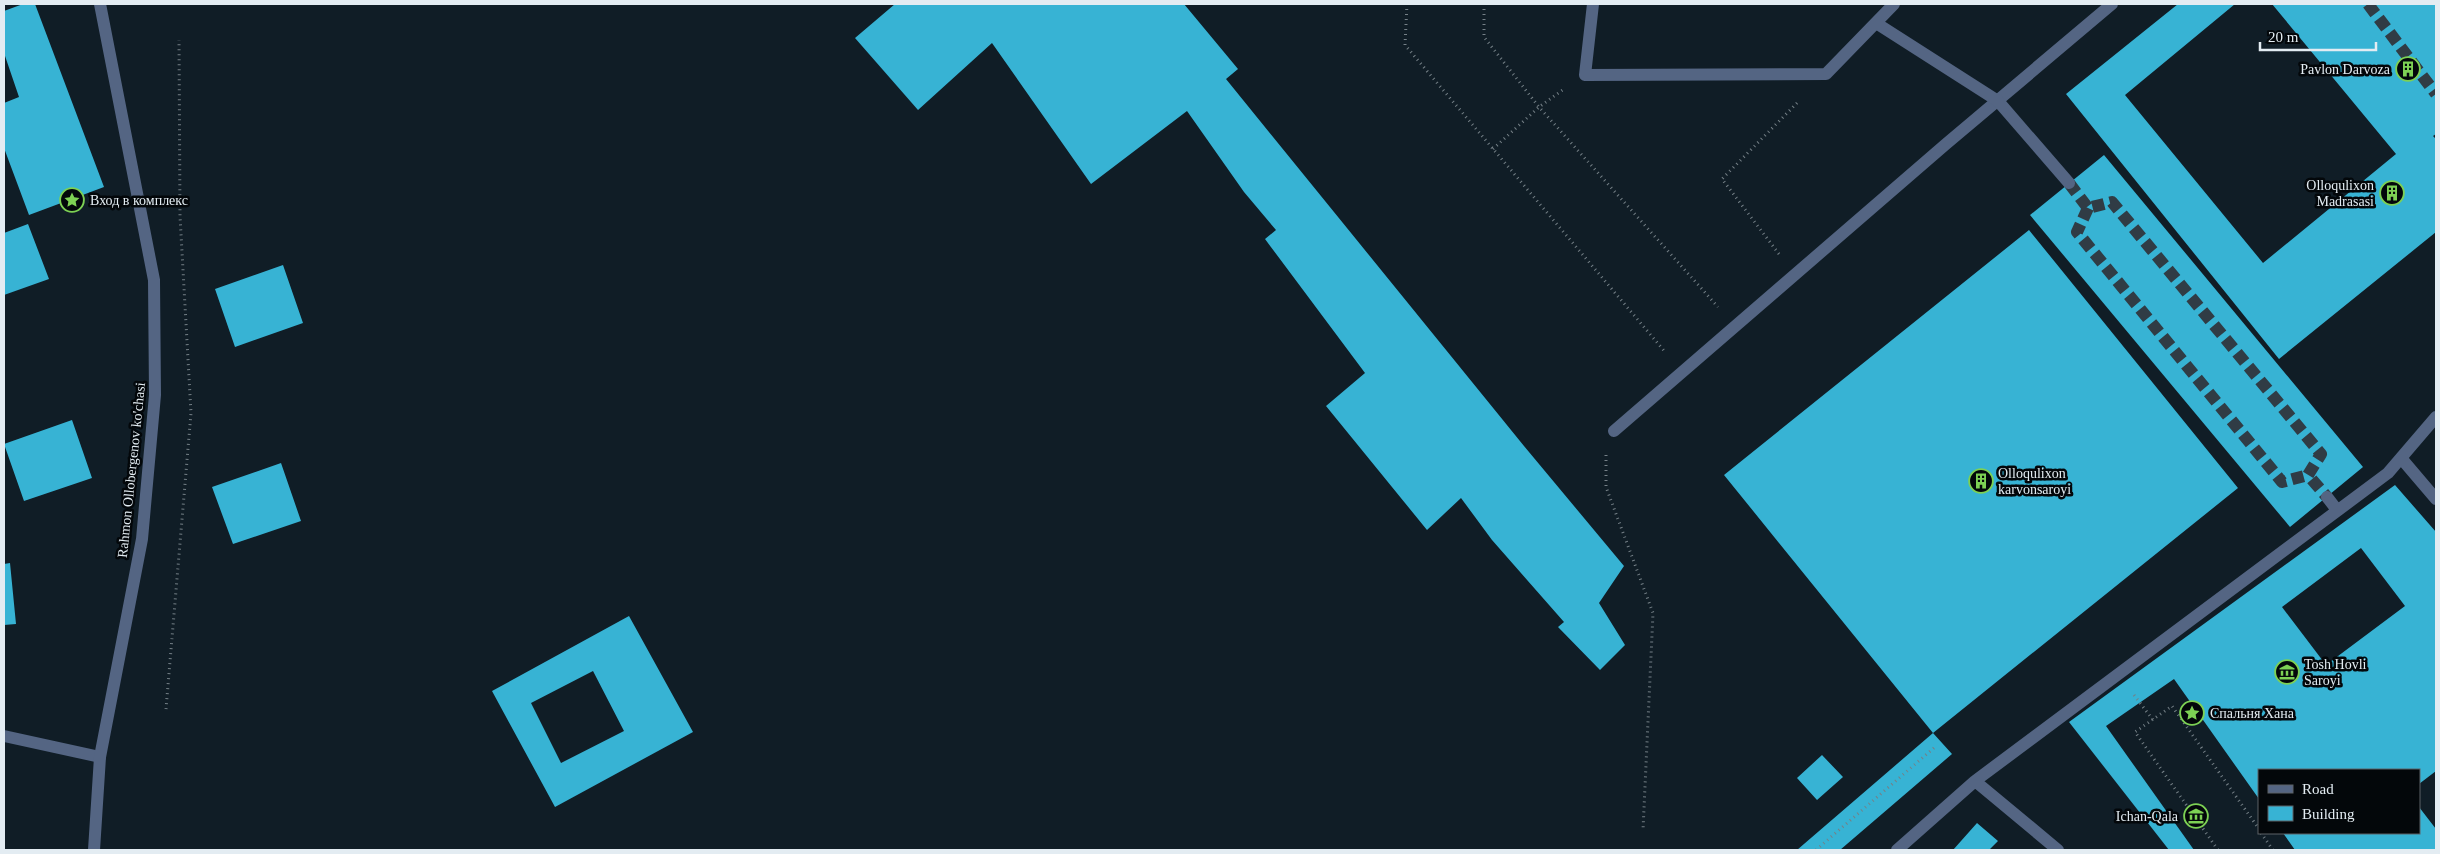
<svg xmlns="http://www.w3.org/2000/svg" width="2440" height="854" font-family="'Times New Roman',serif">
	<style>
		.building { fill: #37b3d4; fill-rule: evenodd }
		.lines { fill: none; stroke-linecap: round; stroke-linejoin: round }
		.pedestrian-tunnel { stroke: #303c45; stroke-width: 12; stroke-dasharray: 12 6; stroke-linecap: butt }
		.path { stroke: #758087; stroke-width: 3; stroke-dasharray: 1 4; stroke-linecap: butt }
		.service { stroke: #546583; stroke-width: 12 }
		.pedestrian { stroke: #546583; stroke-width: 12 }
		.minor { stroke: #546583; stroke-width: 12 }
		.labels { text-anchor: middle; stroke-width: 5; stroke-linejoin: round; paint-order: stroke }
		.poi-label { font-size: 14px; fill: #e3ecf2; stroke: #03070a; text-anchor: start }
		.street-label { font-size: 14px; fill: #e3ecf2; stroke: #03070a }
	</style>
	<rect width="100%" height="100%" fill="#101d26"/>
	<!-- building -->
	<path class="building" d="M23 4H35L104 187 29 215 4 148V103L19 97 4 53V11Z
		M895 4H1184L1238 69 1226 79 1524 446 1624 566 1599 603 1625 645 1600 670 1558 627 1564 622 1492 540 1461 498 1427 530 1326 406 1365 373 1265 239 1276 230 1244 192 1187 111 1091 184 992 43 918 110 855 38Z
		M2178 4H2235L2125 95 2263 263 2396 154 2272 4H2436V134L2433 136 2436 139V232L2279 359 2066 94Z
		M2104 155 2363 467 2290 527 2030 215Z
		M28 224 49 279 4 295V233Z
		M2029 230 2238 488 1933 733 1952 754 1840 850H1797L1933 733 1724 475Z
		M283 265 303 323 235 347 215 289Z
		M72 420 92 478 24 501 4 444Z
		M281 463 301 521 233 544 212 487Z
		M2395 485 2436 532V771L2419 784V770H2259V799L2174 679 2106 726 2194 850H2169L2069 722ZM2361 548 2405 606 2326 665 2282 607Z
		M10 563 16 624 4 625V564Z
		M629 616 693 732 555 807 492 691ZM593 671 624 731 561 763 531 703Z
		M1822 755 1843 777 1817 800 1797 778Z
		M2419 807 2436 829V850H2295L2283 833H2419Z
		M1977 823 1998 841 1989 850H1953Z"/>
	<g class="lines">
		<!-- pedestrian-tunnel -->
		<path class="pedestrian-tunnel" d="M2368 4 2436 94
			M2069 183 2088 208 2112 202 2321 454 2308 475 2327 497
			M2088 208 2077 232 2282 482 2308 475"/>
		<!-- path -->
		<path class="path" d="M1407 4 1405 45 1666 353
			M1484 4V37L1539 107 1718 307
			M1493 149 1539 107 1564 89
			M1779 254 1722 179 1799 101
			M1606 455V487L1653 613 1643 830
			M2134 695 2153 720
			M166 709 191 413 180 216 179 40
			M2261 833 2273 850
			M1816 850 1935 747
			M2218 850 2135 732 2172 706 2259 829"/>
		<!-- service -->
		<path class="service" d="M1614 431 1946 144 2112 4
			M4 736 100 757"/>
		<!-- pedestrian -->
		<path class="pedestrian" d="M1593 4 1585 75 1826 74 1894 4
			M1876 23 1998 101 2069 183
			M2401 458 2436 499
			M2327 497 2337 510
			M1975 781 2058 850
			M1897 850 1975 781 2388 473 2436 417"/>
		<!-- minor -->
		<path class="minor" d="M94 850 100 757 142 539 155 395 154 280 100 4"/>
	</g>
	<!-- icons -->
	<defs>
		<g id="building-ring" transform="scale(1.25)"><circle r="9.5" fill="#03070a" stroke="#7dd154" stroke-width="1.5"/><path d="M-4-6H4V6H1V3H-1V6H-4ZM-2.5-4.3h1.7v1.8h-1.7ZM.8-4.3h1.7v1.8H.8ZM-2.5-1h1.7V.8h-1.7ZM.8-1h1.7V.8H.8Z" fill="#7dd154"/></g>
		<g id="sight-ring" transform="scale(1.25)"><circle r="9.5" fill="#03070a" stroke="#7dd154" stroke-width="1.5"/><path d="M0-6L1.8-2.2L6-1.7L2.9 1.2L3.7 5.4L0 3.3L-3.7 5.4L-2.9 1.2L-6-1.7L-1.8-2.2Z" fill="#7dd154"/></g>
		<g id="museum-ring" transform="scale(1.25)"><circle r="9.5" fill="#03070a" stroke="#7dd154" stroke-width="1.5"/><path d="M0-6L6-3V-2H-6V-3ZM-5-1h2V3h-2ZM-1-1h2V3h-2ZM3-1h2V3H3ZM-6 4H6V6H-6Z" fill="#7dd154"/></g>
	</defs>
	<g fill-rule="evenodd">
		<use href="#building-ring" x="2408" y="69"/>
		<use href="#building-ring" x="2392" y="193"/>
		<use href="#sight-ring" x="72" y="200"/>
		<use href="#building-ring" x="1981" y="481"/>
		<use href="#museum-ring" x="2287" y="672"/>
		<use href="#sight-ring" x="2192" y="713"/>
		<use href="#museum-ring" x="2196" y="816"/>
	</g>
	<g class="labels">
		<!-- poi labels -->
		<g class="poi-label">
			<text x="2390" y="74" text-anchor="end">Pavlon Darvoza</text>
			<text x="2374" y="190" text-anchor="end">Olloqulixon<tspan x="2374" dy="16">Madrasasi</tspan></text>
			<text x="90" y="205">Вход в комплекс</text>
			<text x="1998" y="478">Olloqulixon<tspan x="1998" dy="16">karvonsaroyi</tspan></text>
			<text x="2304" y="669">Tosh Hovli<tspan x="2304" dy="16">Saroyi</tspan></text>
			<text x="2210" y="718">Спальня Хана</text>
			<text x="2178" y="821" text-anchor="end">Ichan-Qala</text>
		</g>
		<!-- street labels -->
		<g class="street-label">
			<text transform="translate(131 470) rotate(-84)" y="5">Rahmon Ollobergenov ko'chasi</text>
		</g>
	</g>
	<!-- border -->
	<rect width="2440" height="854" fill="none" stroke="#e3ecf2" stroke-width="10"/>
	<!-- legend -->
	<rect x="2258" y="769" width="162" height="65" fill="#03070a" stroke="#5d6367"/>
	<rect x="2268" y="785" width="25" height="8" fill="#546583" stroke="#5d6367"/>
	<text x="2302" y="794" font-size="15" fill="#e3ecf2">Road</text>
	<rect x="2268" y="806" width="25" height="15" fill="#37b3d4" stroke="#5d6367"/>
	<text x="2302" y="819" font-size="15" fill="#e3ecf2">Building</text>
	<!-- scale -->
	<path d="M2260 42v8h116v-8" fill="none" stroke="#e3ecf2" stroke-width="2.5"/>
	<text x="2268" y="42" font-size="15" fill="#e3ecf2" stroke="#03070a" stroke-width="4" paint-order="stroke">20 m</text>
</svg>
